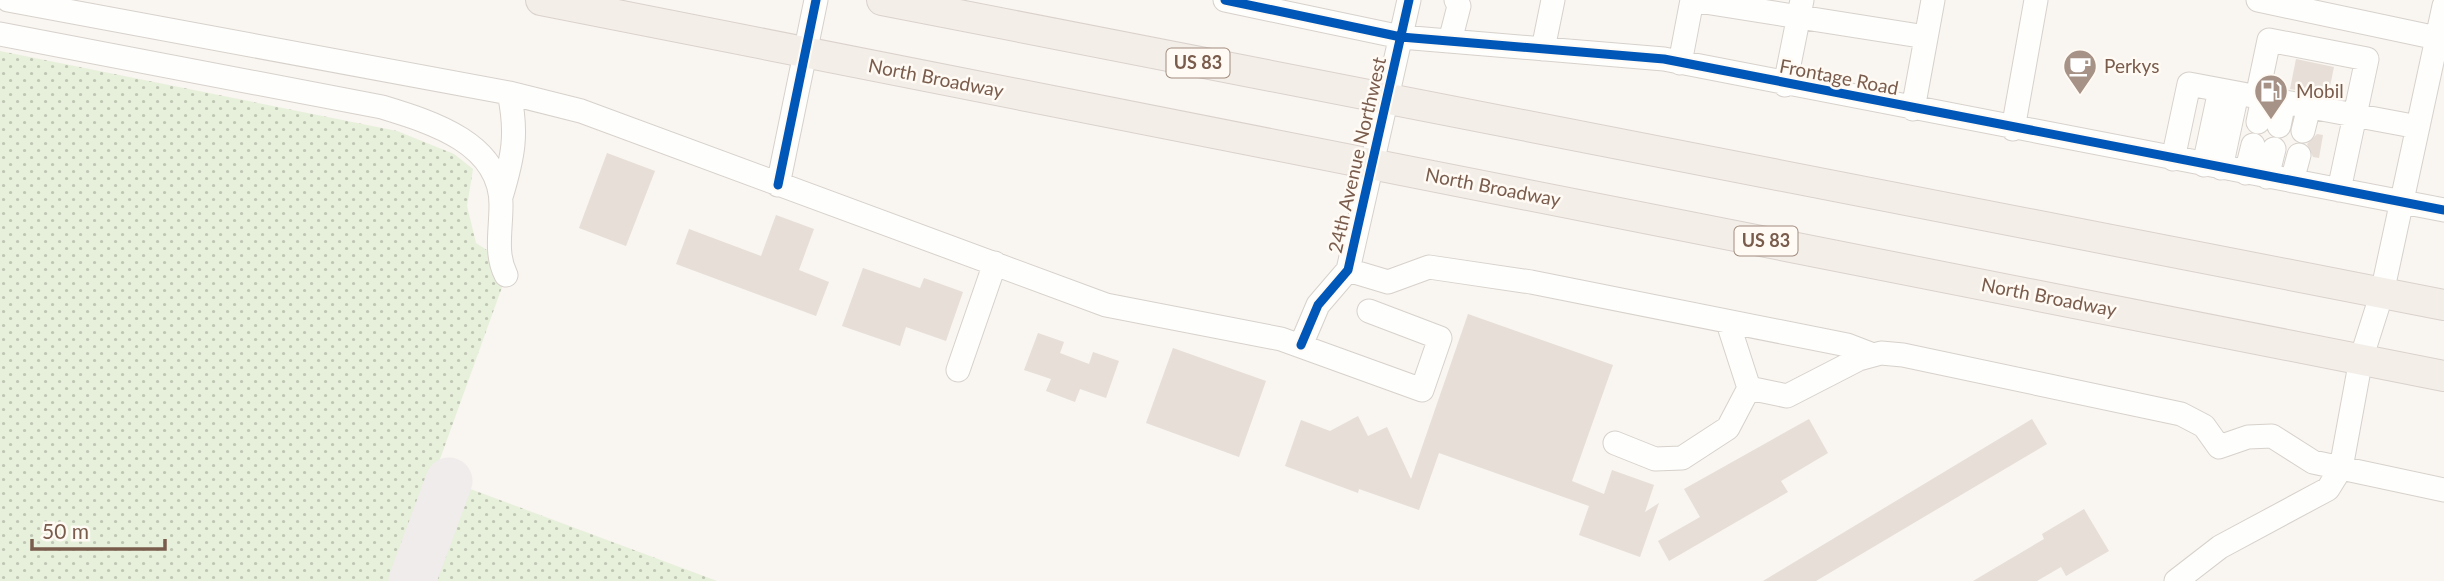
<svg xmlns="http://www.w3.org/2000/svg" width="2444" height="581" font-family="Lato,sans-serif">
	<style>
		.grass { fill: url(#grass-dots) }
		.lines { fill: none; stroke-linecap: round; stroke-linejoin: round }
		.taxiway { stroke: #f0ecec; stroke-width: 47 }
		.building { fill: #e6ded7 }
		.minor-casing { stroke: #d7d1cb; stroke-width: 25 }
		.major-casing { stroke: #dad1cc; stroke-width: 32 }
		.minor { stroke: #fefefd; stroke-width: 23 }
		.major { stroke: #f3eee8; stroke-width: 30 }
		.cycleway-casing { stroke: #fffaf3; stroke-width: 13 }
		.cycleway { stroke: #0057b8; stroke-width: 9 }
		.labels { text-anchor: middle; stroke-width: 5; stroke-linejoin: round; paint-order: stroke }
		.shield { fill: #fffaf3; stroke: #a28b7f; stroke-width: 2 }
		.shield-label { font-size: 18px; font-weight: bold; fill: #7a5c4d }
		.poi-label { font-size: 19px; fill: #7a5c4d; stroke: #fffaf3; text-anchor: start }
		.street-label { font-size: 19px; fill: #7a5c4d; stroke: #fffaf3 }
	</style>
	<defs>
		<pattern id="grass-dots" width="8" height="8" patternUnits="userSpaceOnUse" patternTransform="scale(1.75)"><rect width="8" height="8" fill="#e7f0db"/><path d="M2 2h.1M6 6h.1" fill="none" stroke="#c0c6b4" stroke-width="1.8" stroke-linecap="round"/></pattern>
	</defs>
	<rect width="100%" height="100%" fill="#f9f5f0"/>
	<!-- grass -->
	<path class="grass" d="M0 51 397 131 454 154 473 169 467 206 476 243 510 265 396 581H0Z
		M465 487 717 581H431Z"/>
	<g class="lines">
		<!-- taxiway -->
		<path class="taxiway" d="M412 581 449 481"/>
	</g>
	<!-- building -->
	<path class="building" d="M2296 59 2334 67 2328 96 2290 89Z
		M2317 134 2323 135 2319 158 2313 157 2307 144Z
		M607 153 655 171 626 246 579 228Z
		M776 215 814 229 799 270 829 282 816 316 676 264 689 229 761 256Z
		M863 268 920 288 924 278 963 292 946 341 906 327 900 346 842 326Z
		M1468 314 1613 365 1572 481 1604 494 1612 470 1654 485 1645 512 1659 503 1640 557 1579 535 1589 506 1439 453 1419 510 1359 489 1358 493 1285 466 1301 420 1330 431 1358 416 1368 436 1387 427 1411 479Z
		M1038 333 1064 342 1060 353 1089 364 1093 352 1119 361 1106 398 1080 389 1075 402 1046 391 1051 379 1024 370Z
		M1173 348 1266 381 1239 457 1146 423Z
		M1809 419 1828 453 1781 481 1788 492 1669 561 1658 541 1700 517 1684 489Z
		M2032 419 2047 444 1816 581H1763Z
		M2084 509 2109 551 2066 576 2061 567 2037 581H1973L2044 539 2042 534Z"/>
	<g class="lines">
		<!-- minor casing -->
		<g class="minor-casing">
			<path id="minor" d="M8 0 509 93 581 111 1106 305 1281 339 1422 390 1440 338 1369 311
				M1225 0 1401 37 1664 59 2444 210
				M1692 0 1926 37
				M2258 0 2437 38
				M0 34 382 107C431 122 502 143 501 206 501 230 495 254 506 275
				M1450 41 1459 6 1456 0
				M1543 49 1553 0
				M1680 63 1692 0
				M1785 85 1802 0
				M2257 97 2269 40 2367 59 2339 190
				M1913 109 1933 0
				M2258 122 2263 98
				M2279 126 2284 102
				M2013 129 2036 0
				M2303 131 2309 107
				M2173 159 2189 84 2418 127
				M2204 165 2220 90
				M2221 168 2237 93
				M2246 173 2253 145
				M2267 177 2274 149
				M2292 181 2299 155
				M778 185 816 0
				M501 197C513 157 518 134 509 93
				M1348 270 1388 282 1429 267 1531 282 1847 345 1873 355
				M1301 345 1318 305 1348 270 1409 0
				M958 370 995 263
				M1749 388 1787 396 1859 359 1881 353 1903 355 2181 414 2204 426 2219 447 2248 437 2272 436 2313 462 2444 490
				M1615 443 1655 459 1682 458 1728 428 1749 388 1728 323
				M2176 581 2220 547 2328 489 2341 468 2361 359 2382 293 2444 6"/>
		</g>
		<!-- major casing -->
		<g class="major-casing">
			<path id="major" d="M541 0 2444 376
				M882 0 2444 305"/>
		</g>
		<!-- minor -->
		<use href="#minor" class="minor"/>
		<!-- major -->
		<use href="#major" class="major"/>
		<!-- cycleway casing -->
		<g class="cycleway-casing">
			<path id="cycleway" d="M1225 0 1401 37 1664 59 2444 210
				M778 185 816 0
				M1301 345 1318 305 1348 270 1409 0"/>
		</g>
		<!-- cycleway -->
		<use href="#cycleway" class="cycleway"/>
	</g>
	<!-- icons -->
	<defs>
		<g id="cafe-pin" transform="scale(1.75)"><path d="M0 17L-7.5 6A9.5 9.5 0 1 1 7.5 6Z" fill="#a69286" stroke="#fffaf3"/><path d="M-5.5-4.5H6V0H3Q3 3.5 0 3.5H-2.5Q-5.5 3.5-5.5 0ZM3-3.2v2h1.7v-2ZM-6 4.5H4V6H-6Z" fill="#fff"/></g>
		<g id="fuel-pin" transform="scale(1.75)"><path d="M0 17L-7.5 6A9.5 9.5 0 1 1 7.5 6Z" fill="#a69286" stroke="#fffaf3"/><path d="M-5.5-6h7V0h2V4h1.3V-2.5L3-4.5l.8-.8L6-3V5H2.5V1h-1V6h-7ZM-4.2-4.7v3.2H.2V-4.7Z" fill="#fff"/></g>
	</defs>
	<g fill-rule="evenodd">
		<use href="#cafe-pin" x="2080" y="66"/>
		<use href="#fuel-pin" x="2271" y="91"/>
	</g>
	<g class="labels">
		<!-- shield labels -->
		<g class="shield">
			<rect x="1166.5" y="48.5" width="63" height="29" rx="5"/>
			<rect x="1734.5" y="226.5" width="63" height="29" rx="5"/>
		</g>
		<g class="shield-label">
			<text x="1198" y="69">US 83</text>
			<text x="1766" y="247">US 83</text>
		</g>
		<!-- poi labels -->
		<g class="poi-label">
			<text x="2104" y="73">Perkys</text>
			<text x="2296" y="98">Mobil</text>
		</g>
		<!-- street labels -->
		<g class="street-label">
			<text transform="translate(1839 77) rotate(11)" y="7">Frontage Road</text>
			<text transform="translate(936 78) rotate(11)" y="7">North Broadway</text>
			<text transform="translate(1357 155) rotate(-77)" y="7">24th Avenue Northwest</text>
			<text transform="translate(1493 187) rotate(11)" y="7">North Broadway</text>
			<text transform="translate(2049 297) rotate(11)" y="7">North Broadway</text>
		</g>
	</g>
	<!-- scale -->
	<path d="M32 539v10h133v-10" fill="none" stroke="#7a5c4d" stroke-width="3.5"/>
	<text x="42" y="539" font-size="21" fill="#7a5c4d" stroke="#fffaf3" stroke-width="5" paint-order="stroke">50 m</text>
</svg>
